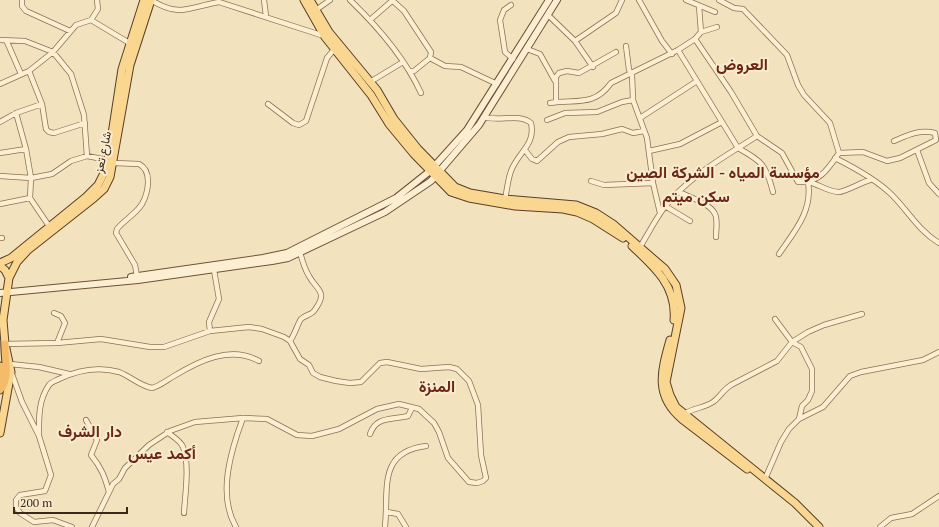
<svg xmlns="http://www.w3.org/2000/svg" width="939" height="527" font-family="'PT Serif',Vazirmatn,serif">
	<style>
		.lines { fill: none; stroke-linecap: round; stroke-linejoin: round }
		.minor-casing { stroke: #8c7154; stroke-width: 6 }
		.secondary-casing { stroke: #6e5238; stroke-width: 8 }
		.primary-casing { stroke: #593f29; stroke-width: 9 }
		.trunk-casing { stroke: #593f29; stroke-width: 9 }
		.minor { stroke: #fcefd1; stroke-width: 4.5 }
		.secondary { stroke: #fcefd1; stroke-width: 6 }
		.primary { stroke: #fad791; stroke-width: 7 }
		.trunk { stroke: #f3bb6a; stroke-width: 7 }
		.labels { text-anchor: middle; stroke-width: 4; stroke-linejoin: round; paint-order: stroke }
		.street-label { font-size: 12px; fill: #3a291b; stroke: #f9ecce }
		.district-label { font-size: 16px; font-weight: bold; fill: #6b2616; stroke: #f9ecce }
	</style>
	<rect width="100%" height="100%" fill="#f2e2bd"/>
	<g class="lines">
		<!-- minor casing -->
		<g class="minor-casing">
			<path id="minor" d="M22 0V6L26 11 70 31
				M151 0C180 18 189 7 219 2L324 36
				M264 0 266 16
				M350 0C378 27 405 58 421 93
				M392 0 404 11 431 52 430 58 414 71H411
				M639 0 662 41 672 54
				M686 0 715 12
				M511 5 504 10 500 20 505 52 513 59
				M699 6 701 32
				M316 10 330 0
				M548 15 575 41 593 67
				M91 20 98 9 97 0
				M370 20 393 0
				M695 39 731 92 757 136 782 153 798 182C820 183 828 169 839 153L830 123 804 95 798 85 787 55 743 9 734 8 719 0
				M0 40 25 41 53 52 71 74 84 115 87 156
				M575 41 616 13 622 0
				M7 42 21 74
				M626 46 629 70 632 74 633 100 647 138 653 183 660 213
				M527 49 540 54 555 81
				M678 50 738 148 757 136
				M430 58 445 66 461 67 497 84
				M370 82 403 62
				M0 84 29 71 53 52 76 25 91 20 131 44
				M556 102V77L559 73 567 71 579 73 616 52
				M550 103C576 99 594 107 611 83L678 50 695 39 701 32 717 27
				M42 104 46 129 49 132 54 133 85 123
				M268 104 293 123 299 125 306 121 327 58 336 47
				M16 113 26 149 31 178 30 198 49 226
				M484 117C499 122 519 113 531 123 536 145 518 152 511 171 508 179 507 190 505 199
				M640 118 697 81
				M547 120 565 113 597 112 622 102 633 100
				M0 122 16 113 42 104 29 71
				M525 150 532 159 537 161 558 142 569 137 602 134 622 129 633 133 644 131
				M917 150 929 183 939 194
				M649 151 680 144 722 122
				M0 153 26 149
				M839 153 863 152 887 161 900 158 936 140 935 133C920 129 908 135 894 141
				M835 158C853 167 878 181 892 195 908 211 919 231 939 243
				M114 163 139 164C153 171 148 193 142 204 136 214 124 220 117 229L116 233 135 265 137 276
				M0 176 31 178 52 174 71 161 87 156 108 160
				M591 181 604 185 653 183
				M679 192C689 197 710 203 715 214 718 220 716 230 716 237
				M0 204 30 198
				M665 206 690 221
				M0 238H2
				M640 247C648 234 655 220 664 208 683 183 712 164 738 148 762 161 766 165 773 192
				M779 254C794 232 813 211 808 182 819 184 828 192 839 192 847 191 862 182 870 180
				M54 313 61 316 65 323 57 343
				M775 319 792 342 801 347 812 369V391L808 400 802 406 799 419
				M210 331 209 322 219 299 214 270
				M290 341C295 334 298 323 301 319 305 315 311 315 314 311 329 291 317 291 309 276 304 268 302 260 300 252
				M5 344 57 343 101 339 150 347H164L210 331 249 327 262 329 284 337 290 341 300 359 309 365 313 373 320 377 336 381 350 383 361 382 380 363 387 362 421 369 449 367 457 369 469 381 478 405 481 455 486 478 483 481 477 483 469 482 448 458 439 432 434 423 419 409 399 404 377 409 339 429 312 436 297 435 267 419 243 418 195 422 170 431 149 445 125 468 119 479 113 484 92 527
				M10 364 39 367 69 374
				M12 374 22 402 39 436 51 475 45 491 20 495 16 500V507L20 513 34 522 53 520 72 527
				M684 414C693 408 704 408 713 402 720 397 723 390 731 385L777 361 792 342 808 332 824 325 862 314
				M86 420 97 440 91 455C101 467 105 477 109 492
				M167 432C172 436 181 441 183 447 190 465 185 494 184 513
				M370 434C376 416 392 420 408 416L412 408
				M39 436C39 418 38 401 49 385 51 382 55 381 59 379 78 370 98 366 119 372 130 376 140 386 152 388 160 386 167 380 174 376 199 361 230 345 259 361
				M765 479 781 442 789 429 799 419 823 407 850 376 861 372 923 360 939 352
				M387 512 398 514 406 527
				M385 526C389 490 377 452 426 446
				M236 527C217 495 231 450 243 418
				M880 527 891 518 912 514 939 496"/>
		</g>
		<!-- secondary casing -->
		<g class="secondary-casing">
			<path id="secondary" d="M131 277 263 258 287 253 396 198 430 171 467 130 549 0
				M0 293 138 280 272 261 288 258 385 212 431 181 479 125 557 0"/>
		</g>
		<!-- primary casing -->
		<g class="primary-casing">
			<path id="primary" d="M304 0 325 37 371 95 389 124 413 153 451 192 469 198 515 206 563 209 577 212 593 219 623 238
				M310 0 329 32 377 90 394 119 418 149 455 187 470 193 505 199 576 205 596 213 613 224 665 269 676 285 681 308 666 382 670 395 676 407 795 503 819 527
				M632 246C655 267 677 287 674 320
				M0 263 11 258 86 197 98 185 103 175 108 160 122 69 144 0
				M0 266 5 270 9 278
				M670 340C661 372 654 396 683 420L747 469
				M0 433 11 372 5 344 3 320 9 278 17 262 28 250 94 198 104 189 110 177 130 65 151 0"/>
		</g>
		<!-- trunk casing -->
		<g class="trunk-casing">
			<path id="trunk" d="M0 366V382
				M0 390C11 377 4 360 5 344"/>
		</g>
		<!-- minor -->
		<use href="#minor" class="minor"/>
		<!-- secondary -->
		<use href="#secondary" class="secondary"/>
		<!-- primary -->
		<use href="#primary" class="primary"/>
		<!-- trunk -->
		<use href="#trunk" class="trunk"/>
	</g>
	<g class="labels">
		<!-- street labels -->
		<g class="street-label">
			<text transform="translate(103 152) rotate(-78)" y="4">شارع تعز</text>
		</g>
		<!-- district labels -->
		<g class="district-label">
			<text x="742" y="70">العروض</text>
			<text x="723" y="178">مؤسسة المياه - الشركة الصين</text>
			<text x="696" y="202">سكن ميتم</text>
			<text x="437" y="392">المنزة</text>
			<text x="90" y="437">دار الشرف</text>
			<text x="162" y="459">أكمد عيس</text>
		</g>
	</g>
	<!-- scale -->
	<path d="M14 507v6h113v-6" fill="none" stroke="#3a291b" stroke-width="2"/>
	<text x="20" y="507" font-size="12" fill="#3a291b" stroke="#f9ecce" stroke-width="3" paint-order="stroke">200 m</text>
</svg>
